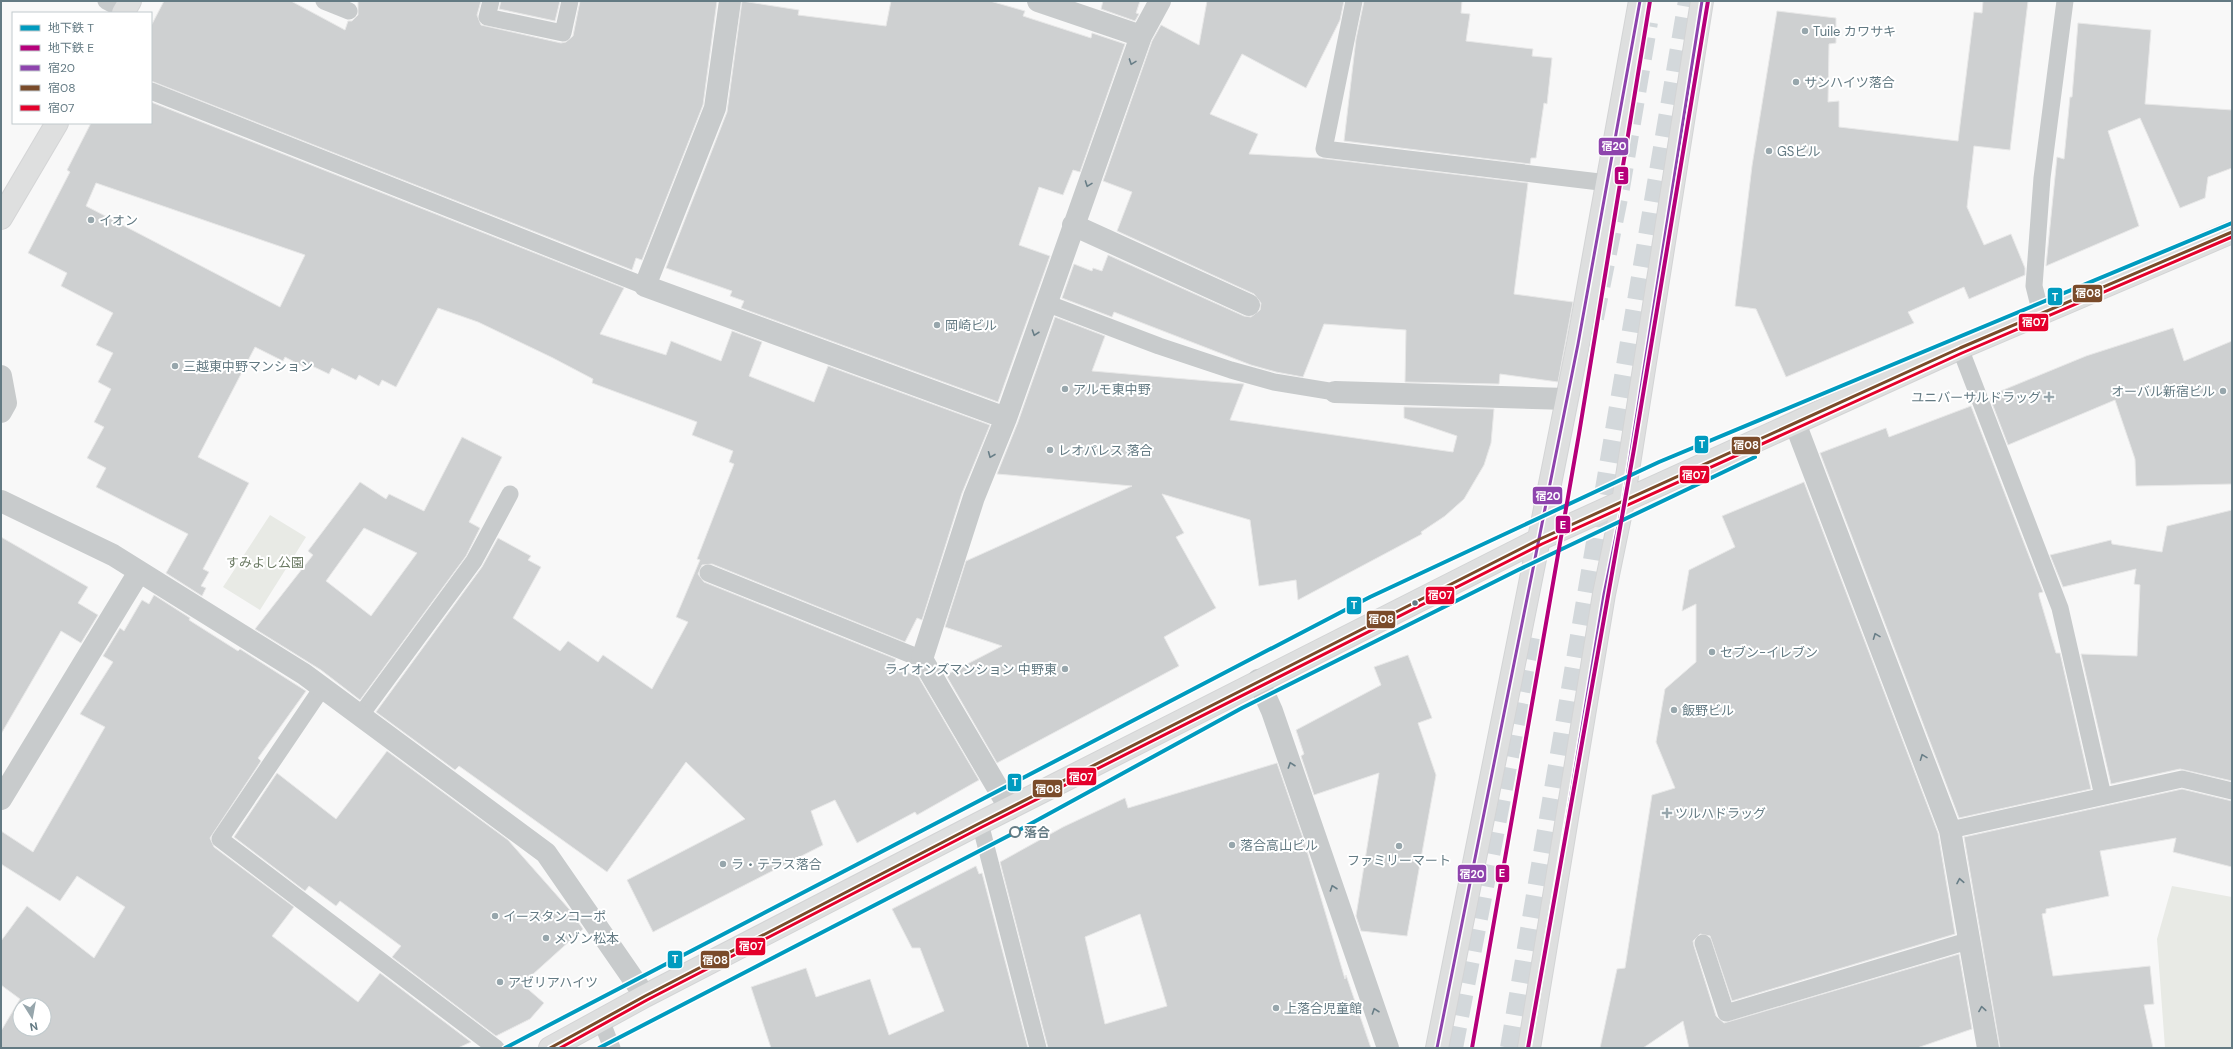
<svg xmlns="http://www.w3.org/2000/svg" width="2233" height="1049" font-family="'DM Sans','Noto Sans JP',sans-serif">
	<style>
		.green { fill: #e8eae5 }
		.building { fill: #ced0d1; stroke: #e8e8e8; fill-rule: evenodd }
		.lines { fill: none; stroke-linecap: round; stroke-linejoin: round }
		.highway-tunnel { stroke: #d3d8db; stroke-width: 22; stroke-dasharray: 22 11; stroke-linecap: butt }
		.secondary-casing { stroke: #d4d5d6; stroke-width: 24 }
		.primary-casing { stroke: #d3d4d5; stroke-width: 24 }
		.lane { stroke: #c8cbcc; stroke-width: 17 }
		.street { stroke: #c8cbcc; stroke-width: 22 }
		.secondary { stroke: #dedfdf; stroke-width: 22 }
		.primary { stroke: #dedfdf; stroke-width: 22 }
		.bus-1-casing { stroke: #fff; stroke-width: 6 }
		.bus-2-casing { stroke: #fff; stroke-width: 6 }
		.bus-3-casing { stroke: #fff; stroke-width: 6 }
		.bus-1 { stroke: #8e44ad; stroke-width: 3 }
		.bus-2 { stroke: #7a4b2a; stroke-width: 3 }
		.bus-3 { stroke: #e4002b; stroke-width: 3 }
		.metro-1-casing { stroke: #fff; stroke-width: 7 }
		.metro-2-casing { stroke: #fff; stroke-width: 7 }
		.metro-1 { stroke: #009bbf; stroke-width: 4 }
		.metro-2 { stroke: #b6007a; stroke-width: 4 }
		.oneway { stroke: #687e87 }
		.poi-dot { fill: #97a6ac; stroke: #fff; stroke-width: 1.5 }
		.bus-dot { fill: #637a83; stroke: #fff; stroke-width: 1.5 }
		.stop-dot { fill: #fff; stroke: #637a83; stroke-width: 2 }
		.labels { text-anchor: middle; stroke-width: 4; stroke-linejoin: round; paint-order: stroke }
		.poi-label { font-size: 13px; fill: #637a83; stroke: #fff; text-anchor: start }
		.park-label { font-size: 13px; fill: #6b7a63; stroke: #fff }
		.stop-label { font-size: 13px; font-weight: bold; fill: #637a83; stroke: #fff; text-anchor: start }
		.line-badge { stroke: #fff; stroke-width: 1.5 }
		.badge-label { font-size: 11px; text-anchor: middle; font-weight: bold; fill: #fff }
	</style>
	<rect width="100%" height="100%" fill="#f8f8f8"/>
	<!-- green -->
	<path class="green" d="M270 515 306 537 260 610 223 587Z
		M2172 886 2232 897V1048H2165L2157 939Z"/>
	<!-- building -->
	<path class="building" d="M164 1H291L345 30 348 21H352L358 15V1H481L477 15 481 25 561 43 566 42 573 36 580 1H717L703 105 642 260 636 258 632 270 151 81V26Z
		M501 1H560L555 21 499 9Z
		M742 1 799 10 798 15 886 26 891 1H990L1025 11 1023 16 1091 38 1092 33 1125 44 1080 172 1073 170 1063 195 1039 187 1019 245 1050 256 998 402 741 308 744 301 730 296 732 291 666 268 727 112Z
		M1103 1H1140L1136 13 1139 14 1135 21 1101 9Z
		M1207 1H1344L1340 20 1306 88 1242 54 1210 114 1258 134 1249 154 1319 158 1528 183 1514 294 1573 302 1558 382 1500 374 1499 384 1405 382 1406 330 1324 324 1303 377 1276 372 1251 365 1114 312 1112 317 1062 298 1074 264 1092 271 1093 268 1102 271 1108 255 1244 316 1251 317 1260 310 1261 303 1254 294 1117 231 1132 192 1103 181 1152 41 1161 25 1199 45Z
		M1364 1H1462L1461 13 1470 14 1466 41 1533 49 1532 56 1552 58 1547 104 1544 103 1536 158H1531L1530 164 1344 141 1356 39Z
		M1983 1H2028L2010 150 1974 146 1967 207 1984 245 2011 234 2025 268V275L1969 299 1964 287 1908 312 1914 323 1786 377 1756 309 1735 306 1752 166 1777 11 1836 18V43L1829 44 1828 102 1839 101V127L1958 141 1974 12 1982 13Z
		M2078 23 2151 30 2145 104 2232 110V168L2208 177 2205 198 2180 208 2140 118 2108 131 2139 226 2046 266 2057 157 2064 159 2070 97H2072Z
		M151 102 624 288 600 334 666 355 671 341 721 361 732 331 762 342 749 376 814 402 828 366 990 425 962 493 922 620 917 618 905 642 712 564 702 565 698 574 704 582 896 659 892 667 918 676 979 780 917 815 915 812 857 843 835 800 811 811 823 845 653 932 627 880 745 819 686 762 607 872 459 766 455 770 376 712 482 567 498 538 531 556 528 560 541 567 513 618 560 651 568 641 598 662 603 655 652 689 688 622 676 617 700 560 697 559 734 464 729 462 733 451 692 435 697 422 592 383 593 379 553 358 478 322 438 308 396 387 382 380 379 386 359 375 356 380 332 368 329 374 310 365 308 369 285 357 283 361 255 347 198 457 249 483 203 569 209 572 201 586 206 588 202 596 166 573 188 534 96 487 106 468 87 458 104 427 94 422 111 389 98 382 113 353 96 345 113 313 61 286 67 273 28 253 70 172 67 170 91 123H151ZM96 183 305 255 280 307 86 206Z
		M1055 317 1105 336 1092 371 1244 384 1230 420 1453 452 1457 436 1404 418V407L1494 409 1491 443 1484 465 1464 499 1445 516 1421 532 1422 534 1298 600 1296 580 1259 586 1250 520 1162 494 1184 533 1176 537 1216 608 1164 637 1179 666 997 763 946 675 1002 646 945 627 966 561 1132 486 997 474 1018 422Z
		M2173 328 2184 361 2232 341V484L2136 486 2135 459 2115 400 2008 445 1990 398 1992 397 1991 395 2086 356Z
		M1971 406 2043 592 2039 593V596L2056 653H2060L2091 789 1959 818 1820 453 1886 428 1889 437Z
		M462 437 502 457 469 522 480 528 466 556 360 700 321 670 255 629 313 555 308 551 360 482 386 499 389 494 424 511ZM364 528 417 553 371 616 326 581Z
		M1804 482 1938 833 1955 934 1732 1001 1710 936 1700 934 1693 941 1694 946 1716 1016 1724 1023 1959 954 1972 1029 1917 1048H1689L1683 1021 1643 1048H1600L1617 969 1625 968 1652 795 1675 788 1656 742 1665 689 1696 662V604L1682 611 1689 570 1735 547 1722 516Z
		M2232 510V781L2180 769 2111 784 2081 654 2137 656 2140 585 2134 584 2136 569 2063 587 2050 555 2111 540 2112 544 2162 552 2167 526Z
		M1 537 88 587 78 603 98 615 81 643 61 631 1 734Z
		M154 595 190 618 189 620 238 651 240 649 306 691 258 758 261 761 210 838 214 847 294 907 272 936 358 1002 380 973 471 1042 458 1048H1V1031L20 999 1 985V941L27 906 94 958 125 907 77 876 60 901 1 864V831L33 852 105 727 80 714 113 662 103 656 120 628 124 631 142 600 149 604ZM20 1005H44V1029H20Z
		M1408 655 1432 718 1418 723 1436 775 1407 936 1361 931 1356 916 1379 773 1314 795 1301 756 1304 754 1296 730 1381 685 1374 667Z
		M387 751 508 840 569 909 583 929 522 984 544 1003 530 1019 496 1036 392 957 401 946 340 901 336 906 309 886 305 891 234 837 277 773 336 819Z
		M1277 763 1304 841 1345 979 1346 975 1371 1048H1048L1000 862 1063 827 1125 798 1128 808ZM1140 914 1167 1006 1105 1024 1085 937Z
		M2182 789 2232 801V867L2173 852 2176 838 2100 851 2109 896 2046 909V913L2042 914 2053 976 2150 966 2154 1004 2144 1005 2153 1048H2000L1964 837Z
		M976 866 979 874 982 873 1028 1048H771L751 987 806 968 816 997 870 979 889 1035 944 1011 920 948H912L892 909Z"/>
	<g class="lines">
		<!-- highway-tunnel -->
		<path class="highway-tunnel" d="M1593 318 1619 188 1647 22
			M1452 1048 1531 637
			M1511 1048 1689 1"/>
		<!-- secondary casing -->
		<g class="secondary-casing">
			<path id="secondary" d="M123 13 130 1
				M1 218 57 123"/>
		</g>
		<!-- primary casing -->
		<g class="primary-casing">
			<path id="primary" d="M550 1048 645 996 980 823 1540 539 1960 348 2232 232
				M1437 1048 1578 344 1640 1
				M1529 1048 1604 594 1623 502 1702 1"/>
		</g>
		<!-- lane -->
		<path class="lane" d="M106 1 125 11
			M324 1 349 11
			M491 1 487 17 563 33 570 1
			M1354 1 1324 149 1608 183
			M151 91 645 286
			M1046 303 1159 346 1231 370 1274 382 1335 392
			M2041 314 2034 286 2042 178 2065 1
			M1960 348 2060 608 2103 796
			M708 573 922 659
			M322 688 220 839 496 1048
			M360 716 474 561 510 494
			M980 823 1038 1048
			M1950 830 2182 779 2232 791
			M1703 943 1726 1013 1971 940
			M601 1020 612 1048"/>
		<!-- street -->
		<path class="street" d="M730 1 715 108 645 286 1006 418
			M1038 1 1141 36
			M1073 225 1249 305
			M1 376 6 403 1 412
			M1335 392 1567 399
			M1795 423 1950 830 1988 1048
			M1 501 113 555 304 674 546 853 645 996
			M1258 680 1272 711 1388 1048
			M1 799 139 572
			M1010 809 922 659 974 497 1006 418 1141 36 1160 1"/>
		<!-- secondary -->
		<use href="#secondary" class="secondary"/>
		<!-- primary -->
		<use href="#primary" class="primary"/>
		<!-- bus-1 casing -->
		<g class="bus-1-casing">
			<path id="bus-1" d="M1437 1048 1578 344 1640 1
				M1529 1048 1604 594 1623 502 1702 1"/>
		</g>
		<!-- bus-2 casing -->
		<g class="bus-2-casing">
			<path id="bus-2" d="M550 1048 645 996 980 823 1540 539 1960 348 2232 232"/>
		</g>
		<!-- bus-3 casing -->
		<g class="bus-3-casing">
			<path id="bus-3" d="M560 1048 647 1000 982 827 1542 544 1962 353 2232 237"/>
		</g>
		<!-- bus-1 -->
		<use href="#bus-1" class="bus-1"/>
		<!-- bus-2 -->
		<use href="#bus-2" class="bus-2"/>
		<!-- bus-3 -->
		<use href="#bus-3" class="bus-3"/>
		<!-- metro-1 casing -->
		<g class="metro-1-casing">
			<path id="metro-1" d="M505 1048 1370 597 1659 462 2232 223
				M599 1048 1012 834 1242 708 1518 570 1755 457"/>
		</g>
		<!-- metro-2 casing -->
		<g class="metro-2-casing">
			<path id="metro-2" d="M1472 1048 1579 434 1650 1
				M1528 1048 1634 449 1708 1"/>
		</g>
		<!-- metro-1 -->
		<use href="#metro-1" class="metro-1"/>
		<!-- metro-2 -->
		<use href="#metro-2" class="metro-2"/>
	</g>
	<!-- one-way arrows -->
	<defs><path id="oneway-chevron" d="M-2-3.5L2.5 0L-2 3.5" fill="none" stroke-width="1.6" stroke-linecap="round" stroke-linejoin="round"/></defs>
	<g class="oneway">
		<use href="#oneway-chevron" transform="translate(1132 62) rotate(110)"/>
		<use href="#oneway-chevron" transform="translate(1088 184) rotate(110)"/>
		<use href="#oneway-chevron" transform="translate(1035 333) rotate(109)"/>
		<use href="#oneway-chevron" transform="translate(991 455) rotate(112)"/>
		<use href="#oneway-chevron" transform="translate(1876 636) rotate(-111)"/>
		<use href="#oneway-chevron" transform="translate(1923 757) rotate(-111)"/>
		<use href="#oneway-chevron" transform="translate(1291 765) rotate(-109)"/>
		<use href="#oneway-chevron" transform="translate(1960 881) rotate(-101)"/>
		<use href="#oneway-chevron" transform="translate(1333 888) rotate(-109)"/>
		<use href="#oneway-chevron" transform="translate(1982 1009) rotate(-99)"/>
		<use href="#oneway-chevron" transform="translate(1375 1011) rotate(-109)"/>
	</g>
	<!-- markers -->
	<g class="poi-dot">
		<circle cx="1805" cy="31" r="4"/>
		<circle cx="1796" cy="82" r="4"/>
		<circle cx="1769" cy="151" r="4"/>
		<circle cx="91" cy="220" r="4"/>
		<circle cx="937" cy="325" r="4"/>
		<circle cx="175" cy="366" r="4"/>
		<circle cx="1065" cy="389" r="4"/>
		<circle cx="2223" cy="391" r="4"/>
		<path d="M2047 391h4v4h4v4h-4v4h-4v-4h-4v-4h4z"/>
		<circle cx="1050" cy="450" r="4"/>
		<circle cx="1712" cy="652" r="4"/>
		<circle cx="1065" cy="669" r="4"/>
		<circle cx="1674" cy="710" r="4"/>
		<path d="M1665 807h4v4h4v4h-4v4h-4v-4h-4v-4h4z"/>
		<circle cx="1232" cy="845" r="4"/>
		<circle cx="1399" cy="846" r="4"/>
		<circle cx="723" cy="864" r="4"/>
		<circle cx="495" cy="916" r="4"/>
		<circle cx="546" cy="938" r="4"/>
		<circle cx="500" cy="982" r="4"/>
		<circle cx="1276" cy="1008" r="4"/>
	</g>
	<circle class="bus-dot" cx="1415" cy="603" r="3.5"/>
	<circle class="stop-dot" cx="1015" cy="832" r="5"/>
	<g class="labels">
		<!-- poi labels -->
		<g class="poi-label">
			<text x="1813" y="36">Tuile カワサキ</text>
			<text x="1804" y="87">サンハイツ落合</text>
			<text x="1777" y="156">GSビル</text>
			<text x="99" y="225">イオン</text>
			<text x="945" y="330">岡崎ビル</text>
			<text x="183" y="371">三越東中野マンション</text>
			<text x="1073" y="394">アルモ東中野</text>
			<text x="2215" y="396" text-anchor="end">オーバル新宿ビル</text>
			<text x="2041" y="402" text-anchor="end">ユニバーサルドラッグ</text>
			<text x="1058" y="455">レオパレス 落合</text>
			<text x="1720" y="657">セブン-イレブン</text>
			<text x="1057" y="674" text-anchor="end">ライオンズマンション 中野東</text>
			<text x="1682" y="715">飯野ビル</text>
			<text x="1675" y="818">ツルハドラッグ</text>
			<text x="1240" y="850">落合高山ビル</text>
			<text x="1399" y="865" text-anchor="middle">ファミリーマート</text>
			<text x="731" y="869">ラ・テラス落合</text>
			<text x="503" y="921">イースタンコーポ</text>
			<text x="554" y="943">メゾン松本</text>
			<text x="508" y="987">アゼリアハイツ</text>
			<text x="1284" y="1013">上落合児童館</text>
		</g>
		<!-- park labels -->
		<g class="park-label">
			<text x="265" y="567">すみよし公園</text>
		</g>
		<!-- stop labels -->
		<g class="stop-label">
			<text x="1024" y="837">落合</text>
		</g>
	</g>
	<g class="line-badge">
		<rect x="1598" y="137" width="31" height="19" rx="4" fill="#8e44ad"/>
		<rect x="1614" y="166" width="15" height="19" rx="4" fill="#b6007a"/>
		<rect x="2072" y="284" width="31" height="19" rx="4" fill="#7a4b2a"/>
		<rect x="2047" y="287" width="16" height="19" rx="4" fill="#009bbf"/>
		<rect x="2018" y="313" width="31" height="19" rx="4" fill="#e4002b"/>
		<rect x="1694" y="435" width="15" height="19" rx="4" fill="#009bbf"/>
		<rect x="1731" y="436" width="30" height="19" rx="4" fill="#7a4b2a"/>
		<rect x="1679" y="465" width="31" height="19" rx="4" fill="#e4002b"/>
		<rect x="1532" y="486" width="31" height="19" rx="4" fill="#8e44ad"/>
		<rect x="1555" y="515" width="16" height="19" rx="4" fill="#b6007a"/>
		<rect x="1425" y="586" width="30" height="19" rx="4" fill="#e4002b"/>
		<rect x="1346" y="596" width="16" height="19" rx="4" fill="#009bbf"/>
		<rect x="1366" y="610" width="30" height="19" rx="4" fill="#7a4b2a"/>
		<rect x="1066" y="767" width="31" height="19" rx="4" fill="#e4002b"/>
		<rect x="1007" y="773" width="15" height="19" rx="4" fill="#009bbf"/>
		<rect x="1032" y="779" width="31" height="19" rx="4" fill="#7a4b2a"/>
		<rect x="1495" y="864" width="15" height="19" rx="4" fill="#b6007a"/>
		<rect x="1457" y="864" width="30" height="19" rx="4" fill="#8e44ad"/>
		<rect x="735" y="937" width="31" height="19" rx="4" fill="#e4002b"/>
		<rect x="667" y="950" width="16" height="19" rx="4" fill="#009bbf"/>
		<rect x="700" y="950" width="30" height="19" rx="4" fill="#7a4b2a"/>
	</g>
	<g class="badge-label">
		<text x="1614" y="150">宿20</text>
		<text x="1621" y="180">E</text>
		<text x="2088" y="297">宿08</text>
		<text x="2055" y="301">T</text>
		<text x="2034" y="326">宿07</text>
		<text x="1702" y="448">T</text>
		<text x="1746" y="449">宿08</text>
		<text x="1694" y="479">宿07</text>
		<text x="1548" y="500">宿20</text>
		<text x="1563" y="529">E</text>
		<text x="1440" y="599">宿07</text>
		<text x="1354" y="609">T</text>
		<text x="1381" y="623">宿08</text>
		<text x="1081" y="781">宿07</text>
		<text x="1015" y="786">T</text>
		<text x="1048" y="793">宿08</text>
		<text x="1502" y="877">E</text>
		<text x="1472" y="878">宿20</text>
		<text x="751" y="950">宿07</text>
		<text x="675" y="963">T</text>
		<text x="715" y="964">宿08</text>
	</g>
	<!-- border -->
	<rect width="2233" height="1049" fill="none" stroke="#637a83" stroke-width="4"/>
	<!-- legend -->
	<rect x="12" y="12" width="140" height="112" fill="#ffffff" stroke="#c1cacd"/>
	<rect x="20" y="25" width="20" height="6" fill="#009bbf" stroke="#c1cacd"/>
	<text x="48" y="32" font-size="12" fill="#637a83">地下鉄 T</text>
	<rect x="20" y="45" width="20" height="6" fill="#b6007a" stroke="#c1cacd"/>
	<text x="48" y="52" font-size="12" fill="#637a83">地下鉄 E</text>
	<rect x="20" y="65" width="20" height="6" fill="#8e44ad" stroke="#c1cacd"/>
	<text x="48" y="72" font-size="12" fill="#637a83">宿20</text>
	<rect x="20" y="85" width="20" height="6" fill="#7a4b2a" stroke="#c1cacd"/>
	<text x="48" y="92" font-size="12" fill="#637a83">宿08</text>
	<rect x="20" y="105" width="20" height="6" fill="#e4002b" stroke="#c1cacd"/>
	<text x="48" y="112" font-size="12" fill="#637a83">宿07</text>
	<!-- north arrow -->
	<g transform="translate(32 1017) rotate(169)"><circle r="19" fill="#ffffff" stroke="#c1cacd"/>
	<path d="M0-3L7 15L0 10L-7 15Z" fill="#97a6ac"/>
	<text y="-6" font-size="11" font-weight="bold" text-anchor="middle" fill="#637a83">N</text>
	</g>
</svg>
